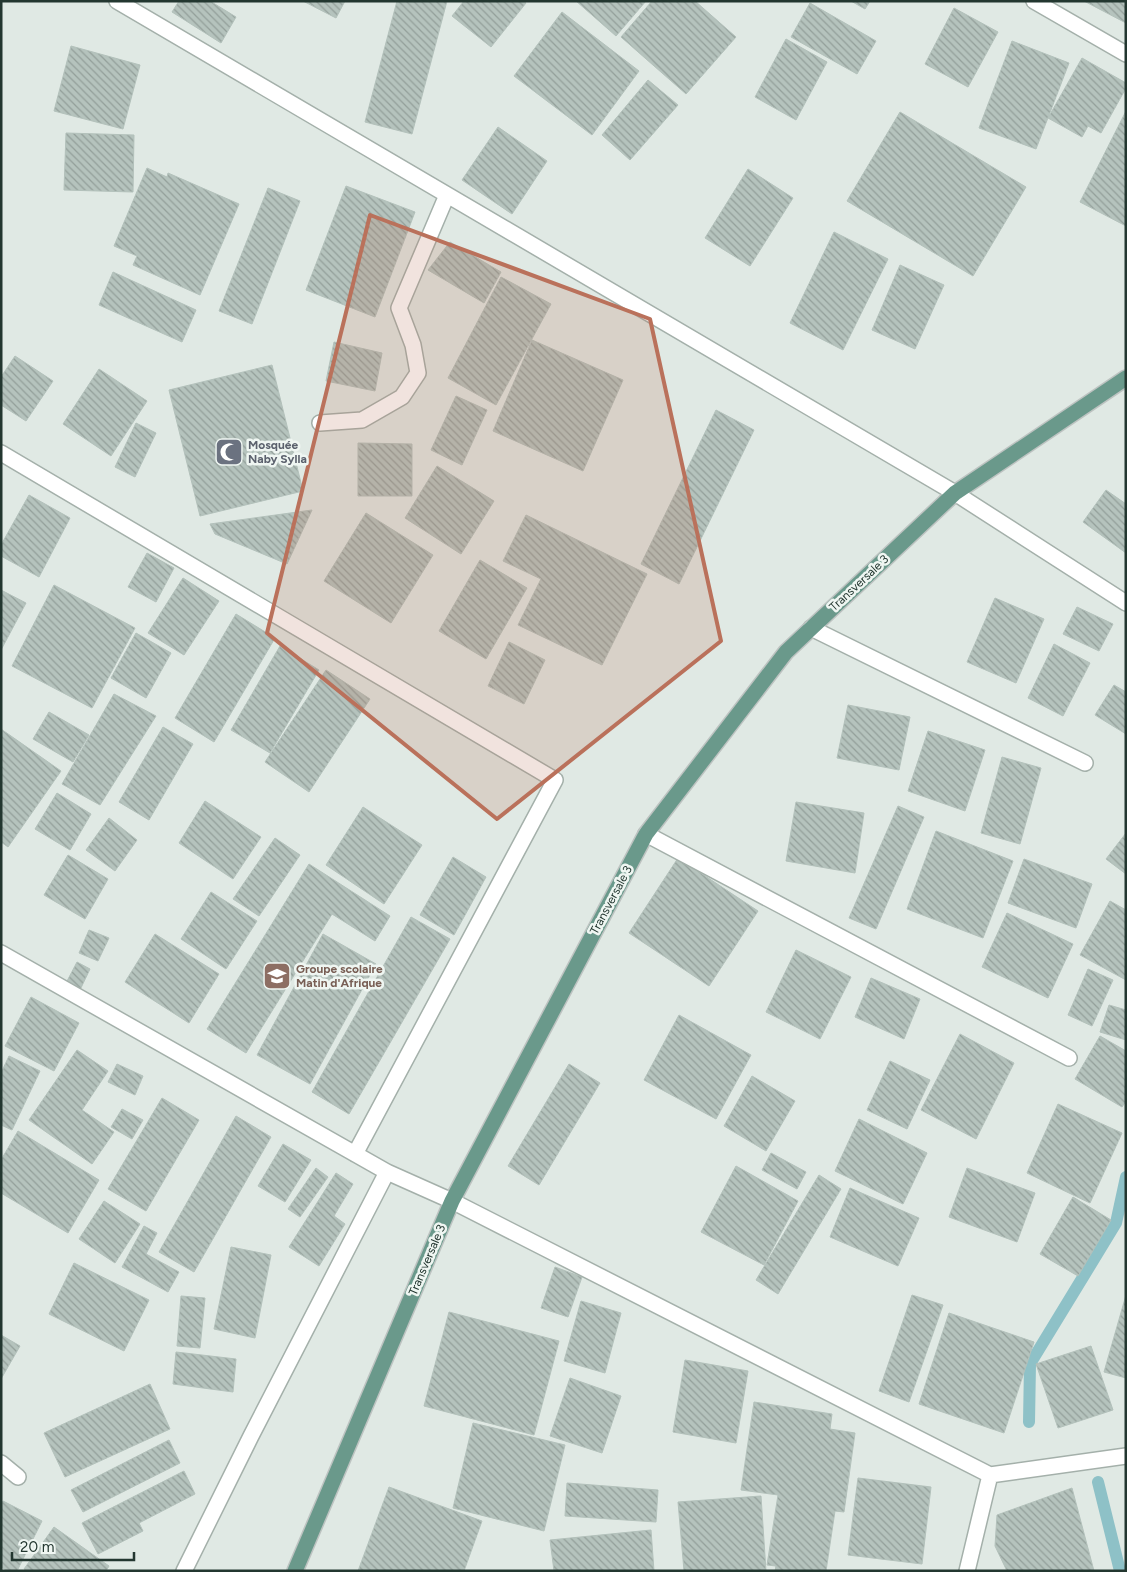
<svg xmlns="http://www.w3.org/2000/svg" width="1127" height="1572" font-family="Figtree,sans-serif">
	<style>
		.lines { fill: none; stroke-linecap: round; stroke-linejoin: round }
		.stream { stroke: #8ec1c7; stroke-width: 12 }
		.building { fill: url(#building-back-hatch); stroke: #b3c1bb }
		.minor-casing { stroke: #a4b0aa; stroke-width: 18 }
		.major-casing { stroke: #bdc3c1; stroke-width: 18 }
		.minor { stroke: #fff; stroke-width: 15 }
		.major { stroke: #6a998b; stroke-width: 15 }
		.marked { fill: #ba715b; fill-opacity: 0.2; stroke: #ba715b; stroke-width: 4; stroke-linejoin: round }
		.labels { text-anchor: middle; stroke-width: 5; stroke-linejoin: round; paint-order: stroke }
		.worship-label { font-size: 12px; font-weight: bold; fill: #5b616d; stroke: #eff6f2; text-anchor: start }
		.street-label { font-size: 12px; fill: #233730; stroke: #eff6f2 }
		.education-label { font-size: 12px; font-weight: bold; fill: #785e54; stroke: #eff6f2; text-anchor: start }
	</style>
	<defs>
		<pattern id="building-back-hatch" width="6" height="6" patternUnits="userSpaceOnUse" patternTransform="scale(1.25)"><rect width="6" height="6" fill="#b5c3bd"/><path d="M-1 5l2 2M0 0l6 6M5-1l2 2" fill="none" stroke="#939f9a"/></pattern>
	</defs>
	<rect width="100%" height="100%" fill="#e0e9e4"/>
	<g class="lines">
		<!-- stream -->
		<path class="stream" d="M1029 1422 1030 1364 1116 1223 1126 1177
			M1098 1482 1120 1571"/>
	</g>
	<!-- building -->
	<path class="building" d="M179 1H210L236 17 221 43 172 12Z
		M303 1H345L336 18Z
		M397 1H447L412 134 365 122Z
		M464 1H523L526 3 491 47 452 16Z
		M576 1H646L616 36Z
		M652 1H695L736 37 686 94 621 37Z
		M851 1H870L865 9Z
		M1084 1H1126V23Z
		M810 3 876 41 857 74 791 37Z
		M954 8 998 32 968 87 925 64Z
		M562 12 639 71 592 135 514 76Z
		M786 39 827 62 796 120 755 97Z
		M1012 41 1069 63 1036 149 979 128Z
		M71 46 140 65 123 129 54 111Z
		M1082 58 1126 83V88L1101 133 1088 126 1082 137 1048 118Z
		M648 80 678 105 630 160 602 135Z
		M1126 111V226L1080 202Z
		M900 112 1026 187 973 276 847 201Z
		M498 127 547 161 512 214 462 180Z
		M66 133 134 135 133 192 64 190Z
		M147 168 167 177 168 173 239 204 200 295 133 265 137 256 114 246Z
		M748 169 793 198 750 266 705 238Z
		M346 186 415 212 375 317 306 290Z
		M268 188 300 201 252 324 219 311Z
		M834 232 888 259 843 350 790 323Z
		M450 242 501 272 484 303 428 270Z
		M900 265 944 285 915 349 872 330Z
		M113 272 196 310 182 342 99 305Z
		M501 277 551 304 496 405 448 378Z
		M532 340 623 380 583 471 493 431Z
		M334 342 382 353 375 391 326 381Z
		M15 356 53 381 26 421 1 405V377Z
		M272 365 303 491 200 516 169 390Z
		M99 369 147 401 111 456 63 424Z
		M456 396 487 410 462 465 431 450Z
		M716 410 754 430 679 584 641 564Z
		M136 423 156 433 135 477 115 467Z
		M358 443 412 444V496H358Z
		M437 466 494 501 461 554 405 518Z
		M1106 490 1126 504V553L1083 522Z
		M29 495 70 518 39 577 1 556V545Z
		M312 510 287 564 215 534 210 524Z
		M366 513 433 555 391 623 324 581Z
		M526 515 647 574 602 665 518 625 541 579 503 561Z
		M147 553 174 568 156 602 128 587Z
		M480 560 527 588 486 659 439 631Z
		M183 578 219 601 184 655 148 633Z
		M54 585 135 628 92 708 12 666Z
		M1 590 26 603 1 650Z
		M995 598 1044 619 1016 683 967 662Z
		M1077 607 1113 624 1099 651 1063 634Z
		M236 614 275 638 214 742 175 718Z
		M136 633 171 653 146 698 111 678Z
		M509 642 545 660 524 704 488 686Z
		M1054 644 1090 663 1063 716 1028 698Z
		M280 646 319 670 270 753 231 730Z
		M326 670 370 699 309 792 265 762Z
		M1114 685 1126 692V734L1095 715Z
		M114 694 156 716 100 805 62 784Z
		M848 705 910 717 899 770 837 758Z
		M49 712 89 735 73 762 33 739Z
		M163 727 193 744 149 820 119 802Z
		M1 729 61 771 8 847 1 842Z
		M928 731 985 750 965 811 908 791Z
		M1002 757 1041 768 1020 844 981 833Z
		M57 793 91 814 70 850 35 829Z
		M205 801 261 837 233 879 179 843Z
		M796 802 864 813 855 873 786 861Z
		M898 806 924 817 876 929 849 918Z
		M363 807 422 845 384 904 326 865Z
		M109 818 137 840 115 871 86 850Z
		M936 831 1013 861 983 938 907 909Z
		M1126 833V874L1106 859Z
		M275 838 300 855 259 916 233 899Z
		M68 855 108 879 85 919 44 895Z
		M453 857 486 877 454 935 420 915Z
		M678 858 758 911 709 986 629 933Z
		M1024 859 1092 884 1076 928 1008 903Z
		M309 864 390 916 375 941 332 914 246 1053 207 1029Z
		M211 892 257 921 226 969 181 939Z
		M1110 901 1126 910V980L1080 955Z
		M1007 913 1073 944 1048 998 982 967Z
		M411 917 450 939 349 1114 312 1092Z
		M89 930 109 938 98 961 79 953Z
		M155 934 219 974 189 1023 125 982Z
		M323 934 376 964 310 1084 257 1055Z
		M796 950 851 977 820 1039 766 1012Z
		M77 962 90 969 79 992 65 985Z
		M1088 969 1113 980 1092 1026 1068 1015Z
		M871 978 920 999 904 1039 855 1017Z
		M31 997 79 1023 54 1071 5 1046Z
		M1109 1005 1126 1010V1040L1100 1032Z
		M679 1015 751 1055 716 1119 644 1080Z
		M960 1034 1014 1063 976 1139 921 1110Z
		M1100 1036 1126 1051V1101L1122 1107 1075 1079Z
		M77 1050 108 1071 82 1110 114 1132 92 1164 29 1120Z
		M9 1056 40 1071 12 1130 1 1125V1073Z
		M890 1061 930 1080 907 1129 867 1110Z
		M117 1064 143 1076 135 1095 108 1082Z
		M569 1064 600 1083 539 1185 508 1166Z
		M752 1076 795 1101 766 1151 724 1126Z
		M162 1098 199 1120 146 1211 108 1189Z
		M1058 1104 1122 1133 1090 1203 1027 1173Z
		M122 1109 143 1120 132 1139 111 1127Z
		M236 1116 271 1137 194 1272 159 1252Z
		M859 1119 927 1153 903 1204 835 1171Z
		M18 1131 99 1180 68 1233 1 1193V1160Z
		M283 1144 311 1160 285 1202 258 1186Z
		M771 1153 806 1172 797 1189 762 1170Z
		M736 1166 798 1201 764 1265 701 1232Z
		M316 1168 328 1177 300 1217 288 1209Z
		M967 1168 1035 1193 1017 1242 949 1217Z
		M336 1173 353 1184 334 1216 345 1224 319 1266 289 1247Z
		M819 1175 841 1189 778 1294 756 1280Z
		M850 1188 919 1218 898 1266 830 1237Z
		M1073 1197 1111 1220 1078 1276 1040 1254Z
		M104 1201 140 1224 115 1263 79 1239Z
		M144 1226 157 1233 146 1254 179 1272 168 1292 122 1267Z
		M231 1247 271 1255 255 1338 214 1329Z
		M74 1263 149 1300 124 1351 49 1314Z
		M555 1267 582 1277 568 1317 541 1308Z
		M912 1295 943 1305 909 1402 879 1391Z
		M1126 1295V1378L1104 1372Z
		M181 1296 205 1298 200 1348 177 1346Z
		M581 1301 621 1313 605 1373 564 1361Z
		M449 1312 559 1341 534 1435 424 1406Z
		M949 1313 1034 1342 1004 1433 919 1404Z
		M1 1335 20 1346 1 1379Z
		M1091 1346 1113 1410 1058 1428 1036 1364Z
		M176 1352 236 1359 233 1392 173 1384Z
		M685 1360 748 1371 736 1443 673 1432Z
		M570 1378 621 1396 602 1453 550 1436Z
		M150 1384 170 1429 65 1477 44 1433Z
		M754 1402 832 1414 830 1429 855 1433 844 1512 835 1511 826 1571H775L776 1566 767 1565 778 1495 741 1490Z
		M473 1423 565 1445 544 1531 453 1508Z
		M169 1440 180 1463 83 1512 71 1490Z
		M184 1471 195 1494 139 1523 143 1531 98 1554 82 1523Z
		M858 1478 931 1487 922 1564 848 1555Z
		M567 1483 658 1490 656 1522 565 1516Z
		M389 1487 482 1521 464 1571H358Z
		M1072 1488 1094 1571H1007L995 1546 997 1515Z
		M761 1496 766 1571H684L678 1502Z
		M3 1501 42 1521 17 1571H8L1 1567V1504Z
		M54 1527 109 1566 106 1571H27L24 1569Z
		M651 1530 654 1571H554L550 1540Z"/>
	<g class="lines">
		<!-- minor casing -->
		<g class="minor-casing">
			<path id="minor" d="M117 1 955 493 1126 603
				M1034 1 1126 54
				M320 423 362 420 402 397 418 373 413 345 399 308 447 195
				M1 453 555 780 355 1154
				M811 628 1085 763
				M646 834 1069 1058
				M1 953 387 1172 452 1201 990 1475 1126 1456
				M1 1463 18 1477
				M184 1571 251 1436 387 1172
				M967 1571 990 1475"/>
		</g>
		<!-- major casing -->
		<g class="major-casing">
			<path id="major" d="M295 1571 452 1201 646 834 786 652 955 493 1126 378"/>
		</g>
		<!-- minor -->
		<use href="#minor" class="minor"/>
		<!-- major -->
		<use href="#major" class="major"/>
	</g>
	<!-- marked area -->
	<path class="marked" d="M370 215 650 319 721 641 497 819 267 633Z"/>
	<!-- icons -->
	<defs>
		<g id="mosque-square" transform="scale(1.4375)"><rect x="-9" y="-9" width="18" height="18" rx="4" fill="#6b7280" stroke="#eff6f2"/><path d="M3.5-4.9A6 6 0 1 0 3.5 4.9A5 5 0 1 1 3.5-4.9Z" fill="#fff"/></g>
		<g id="school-square" transform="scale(1.4375)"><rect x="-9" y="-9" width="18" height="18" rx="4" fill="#8d6e63" stroke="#eff6f2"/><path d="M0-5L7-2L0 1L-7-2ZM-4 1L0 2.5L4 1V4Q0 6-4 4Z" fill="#fff"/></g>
	</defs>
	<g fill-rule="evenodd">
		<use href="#mosque-square" x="229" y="452"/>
		<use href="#school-square" x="277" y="976"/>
	</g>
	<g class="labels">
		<!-- worship labels -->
		<g class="worship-label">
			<text x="248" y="449">Mosquée<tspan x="248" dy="14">Naby Sylla</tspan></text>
		</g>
		<!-- street labels -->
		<g class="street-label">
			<text transform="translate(859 583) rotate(-43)" y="4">Transversale 3</text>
			<text transform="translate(611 900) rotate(-62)" y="4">Transversale 3</text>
			<text transform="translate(427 1260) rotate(-67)" y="4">Transversale 3</text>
		</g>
		<!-- education labels -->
		<g class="education-label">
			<text x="296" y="973">Groupe scolaire<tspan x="296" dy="14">Matin d'Afrique</tspan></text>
		</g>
	</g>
	<!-- border -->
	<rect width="1127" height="1572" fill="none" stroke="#233730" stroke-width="5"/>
	<!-- scale -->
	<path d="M12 1552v8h122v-8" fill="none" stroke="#233730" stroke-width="2.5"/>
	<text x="20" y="1552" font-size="15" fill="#233730" stroke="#eff6f2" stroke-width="4" paint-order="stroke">20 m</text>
</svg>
